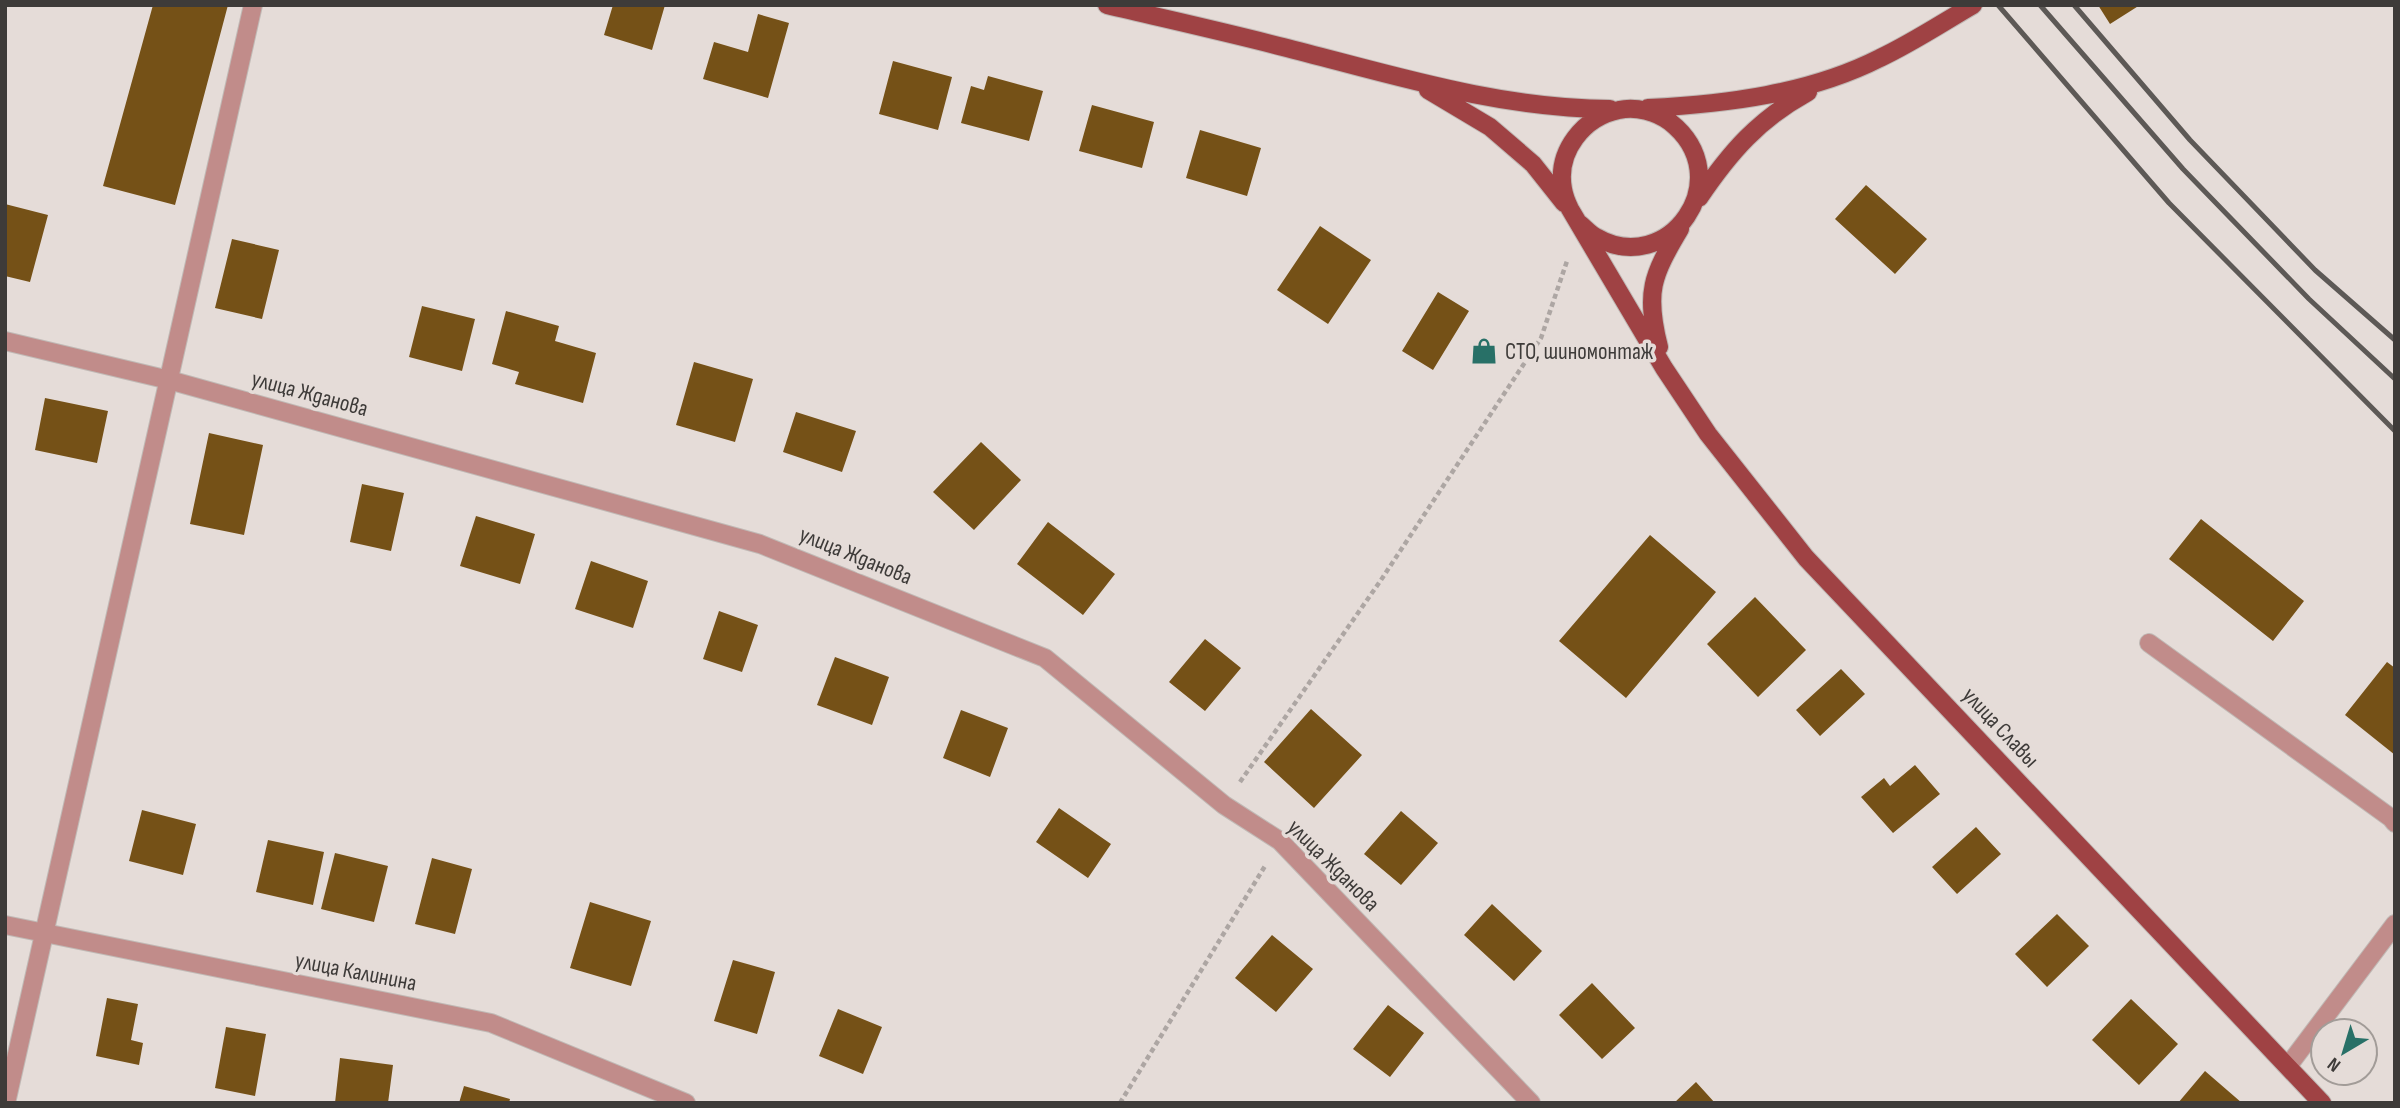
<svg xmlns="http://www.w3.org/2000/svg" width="2400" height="1108" font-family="'Sofia Sans Condensed',sans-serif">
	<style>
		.building { fill: #755117 }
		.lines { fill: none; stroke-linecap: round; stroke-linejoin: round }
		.minor-casing { stroke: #c0b9b5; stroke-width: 20 }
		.major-casing { stroke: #c0b9b5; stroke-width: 20 }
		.path { stroke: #ada6a3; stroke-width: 4.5; stroke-dasharray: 5 3.5; stroke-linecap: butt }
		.minor { stroke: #c18c8a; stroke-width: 18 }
		.major { stroke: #9f4244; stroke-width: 18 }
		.rail { stroke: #5d5956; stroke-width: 5 }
		.labels { text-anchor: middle; stroke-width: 7; stroke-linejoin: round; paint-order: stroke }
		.poi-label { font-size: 23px; fill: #3e3b39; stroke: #e5dcd8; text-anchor: start }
		.street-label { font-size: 23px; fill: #3e3b39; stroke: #e5dcd8 }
	</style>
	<rect width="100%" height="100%" fill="#e5dcd8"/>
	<!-- building -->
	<path class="building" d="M153 5H228L175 205 103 186Z
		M613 5H665L652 50 604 35Z
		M2098 5H2140L2110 24Z
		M758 14 789 23 768 98 703 79 714 42 748 52Z
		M893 61 952 77 938 130 879 114Z
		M988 76 1043 91 1029 141 961 123 971 86 984 90Z
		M1092 105 1154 122 1142 168 1079 151Z
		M1200 130 1261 148 1247 196 1186 178Z
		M1866 185 1927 239 1895 274 1835 219Z
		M5 204 48 215 30 282 5 276Z
		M1320 226 1371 260 1328 324 1277 290Z
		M232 239 279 250 262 319 215 308Z
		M1438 292 1469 311 1433 370 1402 351Z
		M422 306 475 319 462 371 409 357Z
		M506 311 559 326 555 341 596 353 583 403 515 384 519 372 492 364Z
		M694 362 753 379 735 442 676 425Z
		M45 398 108 411 97 463 35 450Z
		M796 412 856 431 842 472 783 452Z
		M209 433 263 445 244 535 190 524Z
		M981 442 1021 480 974 530 933 492Z
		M362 484 404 493 391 551 350 542Z
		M476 516 535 534 520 584 460 566Z
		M2201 519 2304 601 2273 641 2169 559Z
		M1048 522 1115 574 1083 615 1017 564Z
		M1650 535 1716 592 1626 698 1559 641Z
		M591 561 648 581 633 628 575 609Z
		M1755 597 1806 650 1758 697 1707 644Z
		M719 611 758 625 742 672 703 659Z
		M1205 639 1241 668 1205 711 1169 682Z
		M835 657 889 677 872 725 817 705Z
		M2387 662 2395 668V755L2345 715Z
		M1841 669 1865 694 1820 736 1796 710Z
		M1311 709 1362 755 1314 808 1264 762Z
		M961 710 1008 728 990 777 943 758Z
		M1915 765 1940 794 1893 833 1861 797 1884 778 1890 786Z
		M1059 808 1111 844 1088 878 1036 842Z
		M142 810 196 824 183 875 129 861Z
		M1401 811 1438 843 1401 885 1364 854Z
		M1976 827 2001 854 1957 894 1932 867Z
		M268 840 324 852 313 905 256 892Z
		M335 853 388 866 374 922 321 909Z
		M432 858 472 869 455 934 415 924Z
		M590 902 651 921 631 986 570 968Z
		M1492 904 1542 951 1514 981 1464 935Z
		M2057 914 2089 946 2047 987 2015 954Z
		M1272 935 1313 969 1276 1012 1235 978Z
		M733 960 775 972 757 1034 714 1021Z
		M1592 983 1635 1028 1602 1059 1559 1015Z
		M107 998 138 1004 131 1040 143 1043 139 1065 96 1056Z
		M2131 999 2178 1044 2139 1085 2092 1040Z
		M1388 1005 1424 1033 1390 1077 1353 1049Z
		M838 1009 882 1027 863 1074 819 1056Z
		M226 1027 266 1034 255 1096 215 1088Z
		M340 1058 393 1065 388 1103H335Z
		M2205 1071 2242 1103H2178Z
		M1696 1082 1715 1103H1674Z
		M464 1086 510 1099 509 1103H459Z"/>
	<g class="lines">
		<!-- minor casing -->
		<g class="minor-casing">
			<path id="minor" d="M5 341 169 380 760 544 1045 658 1224 805 1280 841 1531 1103
				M2149 643 2391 818 2395 823
				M5 925 491 1023 686 1103
				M2288 1066 2395 924
				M6 1103 253 5"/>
		</g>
		<!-- major casing -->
		<g class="major-casing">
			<path id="major" d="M1107 5C1166 19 1225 32 1283 47 1390 74 1499 109 1610 109
				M1428 90 1490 127 1533 164 1564 203
				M1648 108C1726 104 1809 94 1880 58 1912 43 1942 23 1973 5
				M1699 198C1730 152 1759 119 1808 92
				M1580 224C1585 228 1590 234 1596 237 1668 279 1741 178 1670 122 1657 112 1636 106 1619 110 1584 117 1556 151 1563 189 1564 195 1567 203 1570 209L1664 368 1708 434 1806 558 2322 1103
				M1659 347C1645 292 1652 276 1680 229"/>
		</g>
		<!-- path -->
		<path class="path" d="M1240 782 1381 580 1541 338 1567 261
			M1120 1103 1265 866"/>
		<!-- minor -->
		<use href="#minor" class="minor"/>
		<!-- major -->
		<use href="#major" class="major"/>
		<!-- rail -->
		<path class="rail" d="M1998 5 2169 203 2395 431
			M2040 5 2183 169 2309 299 2395 379
			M2074 5 2190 140 2315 270 2395 340"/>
	</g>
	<!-- icons -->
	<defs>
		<g id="shop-bare" transform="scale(2.1)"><path d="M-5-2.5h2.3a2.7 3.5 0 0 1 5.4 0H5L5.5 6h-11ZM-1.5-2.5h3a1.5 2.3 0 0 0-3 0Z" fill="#287067" stroke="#e5dcd8" stroke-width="2.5" paint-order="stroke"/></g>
	</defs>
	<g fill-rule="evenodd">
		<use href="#shop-bare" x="1484" y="351"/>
	</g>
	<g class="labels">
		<!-- poi labels -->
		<g class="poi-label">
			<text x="1505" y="359">СТО, шиномонтаж</text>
		</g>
		<!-- street labels -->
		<g class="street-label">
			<text transform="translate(310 393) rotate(15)" y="8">улица Жданова</text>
			<text transform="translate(856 555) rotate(22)" y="8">улица Жданова</text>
			<text transform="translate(2001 727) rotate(47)" y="8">улица Славы</text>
			<text transform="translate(1334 865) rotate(45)" y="8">улица Жданова</text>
			<text transform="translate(356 971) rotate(11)" y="8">улица Калинина</text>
		</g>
	</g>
	<!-- border -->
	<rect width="2400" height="1108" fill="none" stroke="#3e3b39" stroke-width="14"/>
	<!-- north arrow -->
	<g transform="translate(2344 1052) rotate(218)"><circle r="33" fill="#e5dcd8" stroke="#a29c98" stroke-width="2"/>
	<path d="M0-5L12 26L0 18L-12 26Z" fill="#287067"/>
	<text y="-10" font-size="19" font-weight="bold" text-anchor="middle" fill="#3e3b39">N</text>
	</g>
</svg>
